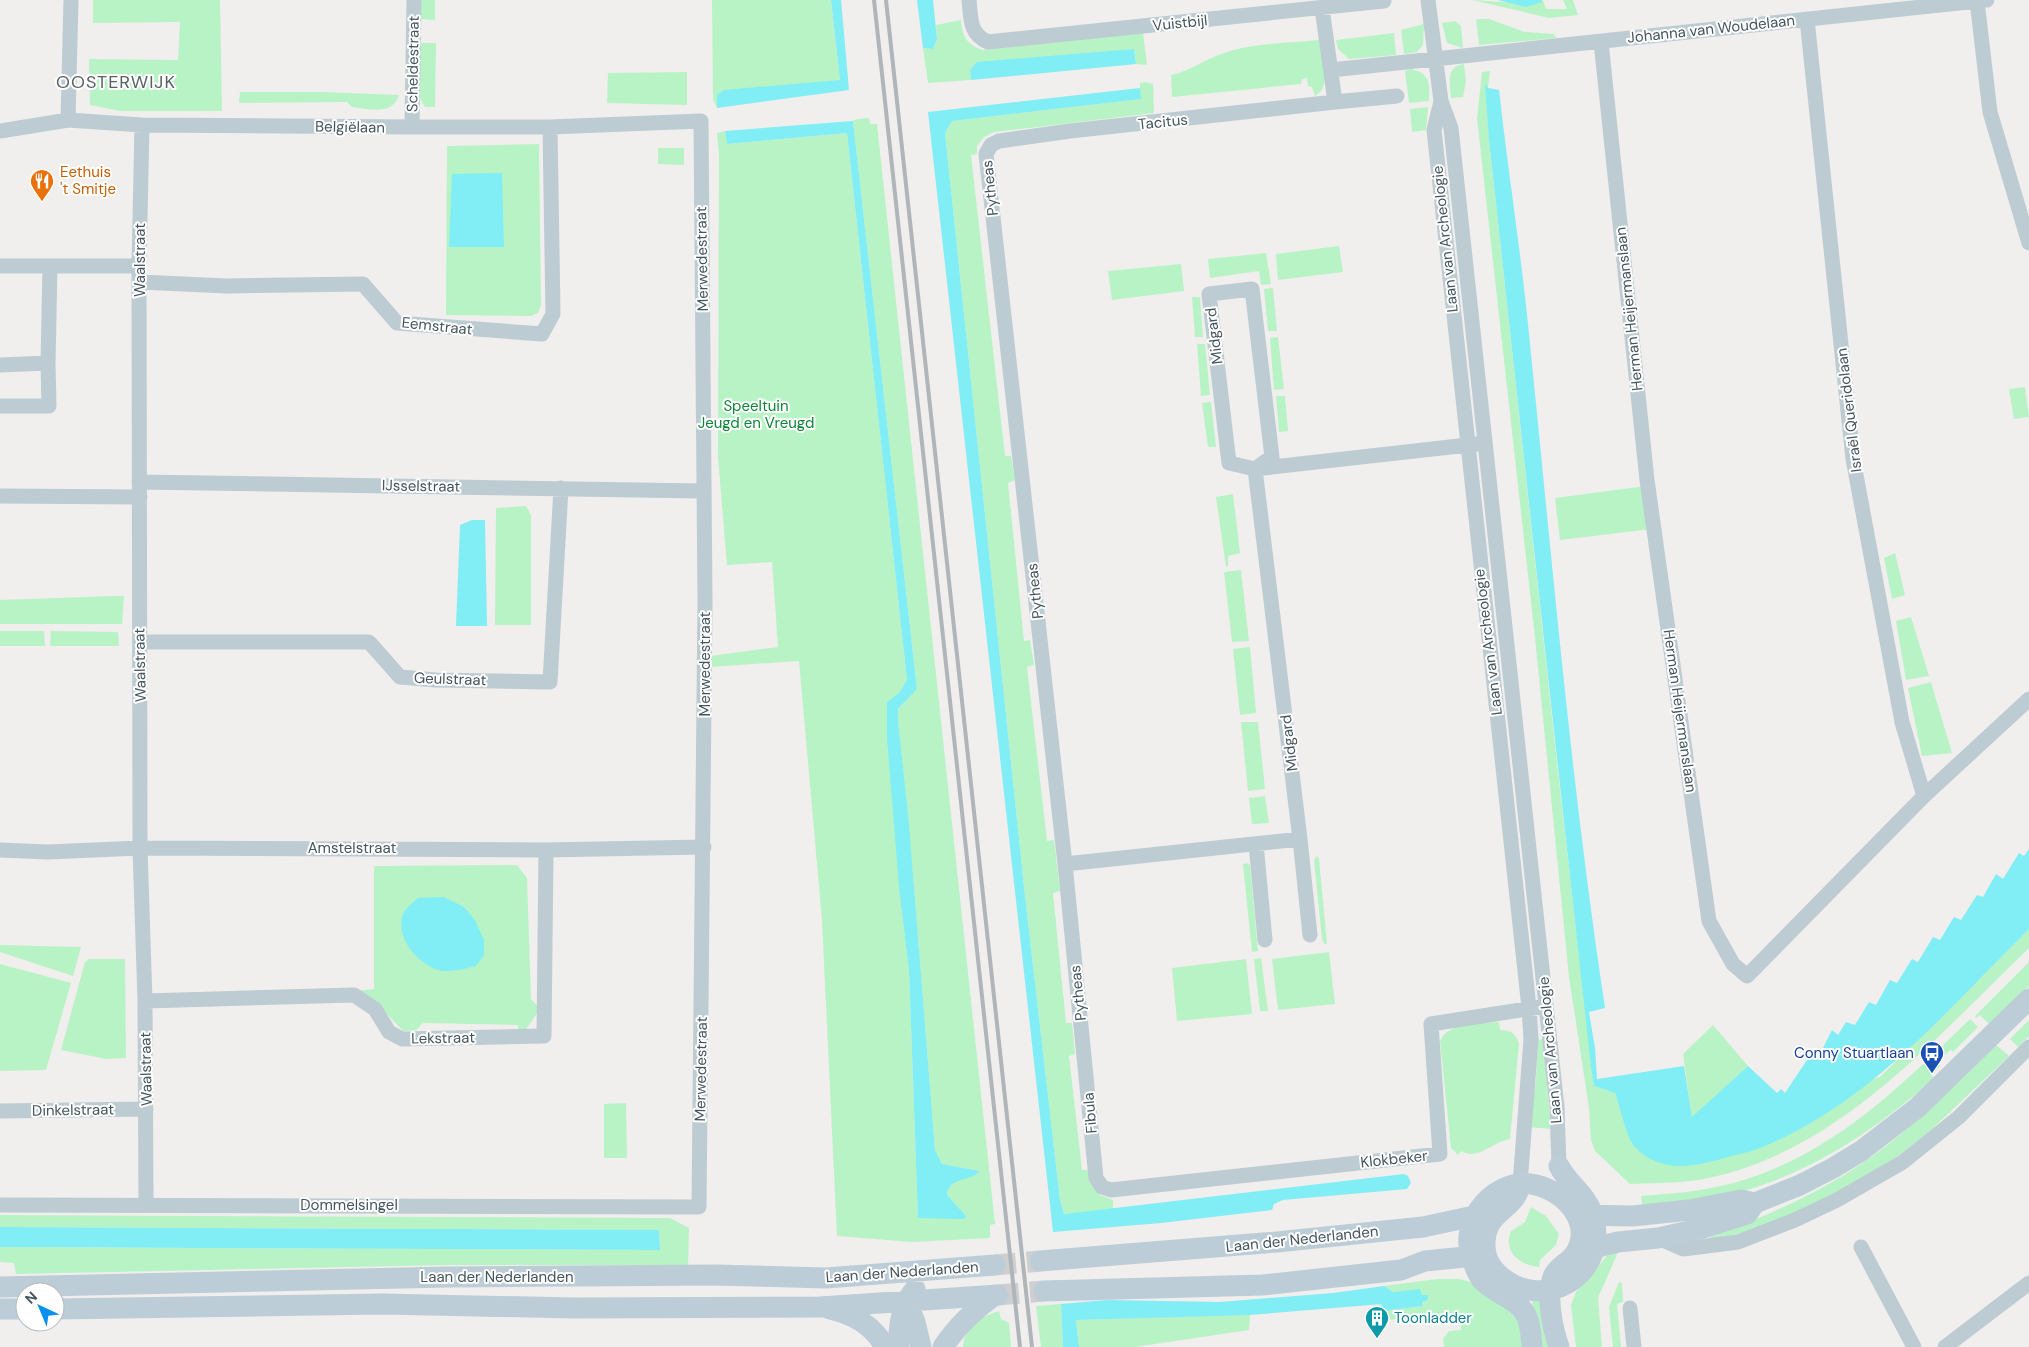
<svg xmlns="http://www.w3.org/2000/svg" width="2029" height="1347" font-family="'DM Sans',sans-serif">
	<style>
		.green { fill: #b8f3c6 }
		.water { fill: #81edf4 }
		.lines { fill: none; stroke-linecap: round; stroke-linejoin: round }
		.secondary-tunnel { stroke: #cecfd1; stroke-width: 21; stroke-dasharray: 21 11; stroke-linecap: butt }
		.street { stroke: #bdcbd2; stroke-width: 15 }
		.secondary { stroke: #bdcdd7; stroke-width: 21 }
		.rail { stroke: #b0b5b9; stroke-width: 4 }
		.labels { text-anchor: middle; stroke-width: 4; stroke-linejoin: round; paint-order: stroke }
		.street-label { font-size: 15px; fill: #44555d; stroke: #fff }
		.food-label { font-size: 15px; fill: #c56008; stroke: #fff; text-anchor: start }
		.park-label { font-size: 15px; fill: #0f8538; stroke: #fff }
		.transit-label { font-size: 15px; fill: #164399; stroke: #fff; text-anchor: end }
		.culture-label { font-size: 15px; fill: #0d838f; stroke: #fff; text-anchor: start }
		.quarter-label { font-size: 18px; letter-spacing: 1px; fill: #5a6064; stroke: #fff }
	</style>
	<rect width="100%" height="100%" fill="#f1eeee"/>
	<!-- green -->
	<path class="green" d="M93 0H220L222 111H120L90 105 89 59 178 60 180 22 93 23Z
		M419 0H435V20L419 19Z
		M712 0H831L840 80 717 95V108L713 99Z
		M1472 0 1503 2 1543 0 1546 9H1567L1563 0H1573L1578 15 1549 18Z
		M1489 19 1525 32 1554 34 1556 38 1479 45 1476 19Z
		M961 20C962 36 967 45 983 50L1143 33 1147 65 1136 64 1134 49 970 70 971 80 928 83 923 48 933 49 937 39 936 25Z
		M1455 21 1461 26 1463 48 1447 43 1442 23Z
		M1424 24 1423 45 1417 52 1404 54 1401 30Z
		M1394 33 1396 55 1349 59 1338 49 1336 40Z
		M1319 40C1322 56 1333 87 1315 96L1312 87 1308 86 1307 78 1302 79 1301 84 1172 97 1171 75C1191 71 1205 59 1224 53 1253 43 1289 43 1319 40Z
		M420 43H436L435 107H425L418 95Z
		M1464 64 1466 81 1463 97 1451 98C1450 84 1445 66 1464 64Z
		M1411 69C1430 73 1430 84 1429 101L1409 103 1405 71Z
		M1490 71 1488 88 1486 86 1489 140 1559 781 1594 1086 1615 1093 1632 1145 1880 1077 2029 929V948C1933 1040 1831 1161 1691 1181 1671 1183 1650 1183 1630 1184L1595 1151 1591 1140 1589 1108 1569 977 1535 638 1477 118 1482 72Z
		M687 72V105L607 103 608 73Z
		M1145 82 1153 84 1154 113 994 132 984 137 977 146V154L971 155 1005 456H1011L1015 480 1008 483 1024 641 1030 640 1034 665 1027 667 1047 841 1054 840 1060 891 1053 893 1066 1023H1072L1075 1054 1069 1056 1082 1170H1089V1182L1100 1195 1113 1200V1209L1064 1214 1060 1200 1025 896 945 133 952 121 1140 99V83Z
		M240 92H323L399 95C392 116 370 109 352 107L347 102 239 103Z
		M1428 107 1426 130 1412 132 1410 109Z
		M869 118 870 124H877L995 1224 990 1225V1238L912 1242 837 1236 822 920 799 661 710 667V656L778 647 772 562 727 565 718 457 719 155 717 133 725 131 727 144 847 133 907 680 899 693 887 702 909 970 918 1218 967 1217 947 1195C949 1176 970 1181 980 1171L942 1164 935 1150 912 864 898 721V709L917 689 853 121 857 119Z
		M539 144 541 305 538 313 531 316 446 315 447 146Z
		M658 148H684V165L658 164Z
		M1339 246 1343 272 1278 280 1276 254Z
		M1266 253 1271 284 1261 285 1259 271 1210 278 1208 259Z
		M1181 264 1184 291 1112 300 1108 271Z
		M1273 288 1277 331H1268L1264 289Z
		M1192 297H1200L1203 337H1195Z
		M1278 337 1284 389 1274 390 1270 338Z
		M1197 344H1205L1210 395 1201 396Z
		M2025 387 2029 417 2014 419 2009 389Z
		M1276 396H1285L1288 431 1279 432Z
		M1211 402 1216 447H1208L1202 403Z
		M1646 486 1651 529 1560 540 1555 498Z
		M1233 494 1240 553 1228 556V566L1226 567 1216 497Z
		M526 506 531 515V625H495L496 508Z
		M1895 553 1905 595 1892 599 1884 558Z
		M1241 570 1249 641 1232 642 1224 572Z
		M113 596H124L122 624H0V600Z
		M1911 617 1929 676 1906 680 1896 621Z
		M0 631H44L45 646H0Z
		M51 631 118 632 119 646H50Z
		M1250 647 1256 713 1240 715 1233 649Z
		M1931 682 1952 753 1922 756 1908 688Z
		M1241 722H1258L1265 789 1248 791Z
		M1265 796 1269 823 1252 824 1249 798Z
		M1317 856 1319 859 1327 943 1325 945 1322 939 1314 860Z
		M1246 863 1250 865 1258 951 1252 952 1243 864Z
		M517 865 527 878 531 999 540 1009 526 1029 518 1030V1025L423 1023 416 1030 403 1031 372 998 356 991 374 989V866Z
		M0 945 81 947 73 976 0 952Z
		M1329 952 1335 1004 1278 1010 1272 959Z
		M1261 958 1268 1011H1260L1254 959Z
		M89 959H125L126 1058 106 1059 61 1050 85 962Z
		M1246 959 1252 1014 1177 1021 1172 968Z
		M2029 962V986L1990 1025 1980 1015 1976 1018 1975 1016Z
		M0 964 71 983 46 1070 0 1071Z
		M1970 1019 1978 1027 1953 1052 1950 1050 1937 1062 1940 1066 1931 1075 1934 1078C1877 1130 1799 1181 1722 1196 1696 1202 1669 1204 1643 1208L1641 1196C1663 1194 1685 1193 1706 1189 1818 1169 1893 1094 1970 1019Z
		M2029 1020V1036L2018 1047 2010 1039Z
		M1499 1022 1500 1030C1511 1030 1515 1033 1519 1043L1510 1139C1492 1142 1478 1161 1461 1151L1458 1155 1451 1148 1440 1041C1449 1021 1480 1024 1499 1022Z
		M1713 1025 1748 1066 1692 1118 1683 1054Z
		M1543 1039 1551 1129 1529 1127 1536 1079 1538 1040Z
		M1996 1045 2009 1056 1930 1131 1900 1155 1865 1178 1821 1202 1763 1227 1711 1241 1710 1237C1773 1214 1833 1187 1886 1146 1925 1116 1960 1079 1996 1045Z
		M626 1103 627 1158H604V1104Z
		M1531 1207 1546 1216 1559 1234 1556 1245 1540 1260 1539 1267C1519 1265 1503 1252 1511 1231L1525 1222Z
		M0 1215 670 1218 689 1228 688 1265H449L16 1274 14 1263 0 1262V1247L660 1250 659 1230 0 1227Z
		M1612 1250H1619L1598 1298 1602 1347H1576L1571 1305 1576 1292Z
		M1437 1279H1459L1474 1283 1507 1308 1518 1320 1527 1347H1444L1443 1339 1449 1331 1461 1330 1460 1316 1409 1321V1319L1379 1320V1304H1382V1311L1423 1306 1422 1302 1428 1300 1422 1295 1420 1290 1393 1292 1384 1286Z
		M1619 1282 1622 1283 1623 1302 1617 1304 1621 1347H1613L1609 1307Z
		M1544 1298 1549 1347H1539L1532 1299Z
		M1061 1304 1063 1347H1041L1036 1306Z
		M999 1311 1001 1319 1009 1323 1011 1347H963C964 1327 980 1317 999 1311Z
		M1229 1315H1250L1249 1330 1135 1347H1079L1076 1320Z"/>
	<!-- water -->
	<path class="water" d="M831 0H841L849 90 717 108V95L724 90 840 80Z
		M917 0H933L937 39 933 49 923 48Z
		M1498 0H1541L1542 2 1526 7Z
		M1134 49 1136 64 971 80 970 70 977 62Z
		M1485 84 1488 88 1499 90C1508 171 1521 252 1529 334 1552 559 1571 784 1605 1008L1589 1012 1595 1048 1597 1079 1684 1066 1692 1117 1748 1066 1777 1093 1781 1089 1785 1093 1813 1051 1819 1056 1832 1030 1838 1035 1846 1022 1855 1025 1869 1002 1876 1005 1890 980 1897 983 1912 959 1918 962 1933 937 1940 940 1954 917 1961 920 1977 895 1983 897 1996 874 2003 879 2019 853 2024 856 2029 849V929C1948 1009 1872 1101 1765 1146 1752 1152 1738 1154 1725 1158 1693 1167 1660 1174 1634 1146 1628 1141 1619 1104 1615 1093L1594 1086 1591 1067 1489 140Z
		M1140 88 1141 99 952 121 945 133 1025 896 1060 1200 1064 1214 1404 1174 1408 1176 1411 1183 1407 1189 1283 1200 1274 1204 1272 1210 1161 1223 1053 1232 928 112Z
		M853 121 917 689 898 709V720L909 824 935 1150 942 1164 980 1171C971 1182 949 1176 947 1195L967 1217 963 1219 918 1218 909 970 899 887 887 738V702L899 693 907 680 847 133 727 144 725 131Z
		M502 173 504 247H449L452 174Z
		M472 520H485L487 626H456L460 525Z
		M444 897 464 907 475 920 484 940V955L476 966C465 969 449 973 438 970 416 963 393 935 404 912 407 907 414 902 418 898Z
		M0 1227 659 1230 660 1250 0 1247Z
		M1384 1286 1393 1292 1420 1289 1422 1295H1428V1300L1422 1302 1423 1306 1382 1311V1304L1250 1315 1076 1320 1079 1347H1063L1061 1304 1107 1300 1220 1302 1333 1293Z"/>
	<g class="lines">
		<!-- secondary-tunnel -->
		<path class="secondary-tunnel" d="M995 1265 1040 1261
			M998 1295 1044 1291"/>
		<!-- street -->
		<path class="street" d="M969 0C971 18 969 34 988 42L1384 1
			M1428 0 1441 101 1451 128 1557 1107 1559 1166
			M1977 1 1990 112 2029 243
			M1322 8 1335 102 1070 131 999 141 991 145 986 154 1065 864 1096 1178 1102 1187 1111 1190 1440 1154 1431 1024 1546 1006
			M1807 19 1853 459 1902 722 1924 796
			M1601 42 1647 480 1709 921 1733 964 1747 976 1924 796 2029 699
			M1331 70 1987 0
			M1441 101 1434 130 1529 1008 1531 1039 1520 1184
			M1335 102 1397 96
			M68 120 71 0
			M142 125 139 266 140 848 145 1001 146 1204
			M412 127 414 0
			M0 131 68 120 142 125 412 127H550L701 121 705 603 699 1207 0 1205
			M0 266H139
			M140 282 226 286 363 284 397 323 542 334 553 314 550 127
			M0 365 48 363 50 266
			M0 406H49L48 363
			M139 482 702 491
			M0 496 140 497
			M141 642H369L400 677 436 680 550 682 561 488
			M1300 839 1255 469 1272 457 1252 289 1209 294 1229 463 1255 469 1477 444
			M1256 844 1265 940
			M0 850 48 852 140 848 546 850 704 847
			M1065 864 1300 839 1310 935
			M145 1001 354 995 375 1009 389 1032 402 1039 544 1036 546 850
			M0 1111 146 1109
			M1658 1238 1683 1249 1738 1242 1795 1220 1837 1200 1903 1162 1959 1117 2029 1047
			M1861 1247 1914 1347
			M1630 1308 1634 1347
			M1945 1347 2029 1283"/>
		<!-- secondary -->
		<path class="secondary" d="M1520 1184C1516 1212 1484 1209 1485 1246 1485 1257 1490 1266 1497 1273 1542 1316 1611 1275 1593 1215 1587 1195 1568 1184 1559 1166
			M1580 1215 1633 1216 1689 1210 1741 1200 1755 1203
			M1594 1248 1618 1242 1658 1238 1703 1228 1747 1214 1755 1203 1800 1185 1833 1168 1861 1151 1917 1108 2029 999
			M1040 1261 1277 1242 1423 1227 1474 1216
			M0 1287 449 1277 716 1275 826 1278 995 1265
			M1044 1291 1263 1285 1401 1270 1425 1261 1485 1255
			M906 1300 915 1322 921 1347
			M0 1309H25
			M55 1309 383 1304 574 1308 820 1307 998 1295
			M830 1309C853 1314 873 1325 885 1347
			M899 1347C898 1327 902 1305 915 1289
			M943 1347C957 1326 974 1310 995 1295
			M1532 1347C1531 1338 1531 1326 1527 1317 1519 1298 1493 1294 1481 1279 1477 1273 1474 1265 1472 1258 1457 1220 1497 1175 1536 1185 1566 1192 1595 1225 1574 1255 1569 1262 1556 1268 1553 1277 1546 1297 1552 1327 1559 1347"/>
		<!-- rail -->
		<path class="rail" d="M874 0 1020 1347
			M886 0 1032 1347"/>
	</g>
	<!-- icons -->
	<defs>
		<g id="restaurant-pin" transform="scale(1.25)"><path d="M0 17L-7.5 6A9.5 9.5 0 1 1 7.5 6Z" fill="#e8710a" stroke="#fff"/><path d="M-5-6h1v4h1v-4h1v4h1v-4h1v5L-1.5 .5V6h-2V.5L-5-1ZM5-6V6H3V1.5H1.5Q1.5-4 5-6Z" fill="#fff"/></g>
		<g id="bus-pin" transform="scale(1.25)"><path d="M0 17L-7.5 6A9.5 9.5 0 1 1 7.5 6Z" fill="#1a4fb4" stroke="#fff"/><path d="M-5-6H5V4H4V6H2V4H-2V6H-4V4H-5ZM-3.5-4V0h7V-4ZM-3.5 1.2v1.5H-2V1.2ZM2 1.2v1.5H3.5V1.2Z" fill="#fff"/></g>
		<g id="building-pin" transform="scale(1.25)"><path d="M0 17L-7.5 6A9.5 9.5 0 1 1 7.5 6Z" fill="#0f9aa8" stroke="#fff"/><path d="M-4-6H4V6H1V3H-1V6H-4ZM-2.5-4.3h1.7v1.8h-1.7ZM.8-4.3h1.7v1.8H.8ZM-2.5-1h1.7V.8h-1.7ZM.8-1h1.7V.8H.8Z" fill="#fff"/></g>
	</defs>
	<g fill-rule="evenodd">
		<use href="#restaurant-pin" x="42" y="181"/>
		<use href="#bus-pin" x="1932" y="1053"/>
		<use href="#building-pin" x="1377" y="1318"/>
	</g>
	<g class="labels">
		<!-- street labels -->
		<g class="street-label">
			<text transform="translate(1180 23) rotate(-6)" y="5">Vuistbijl</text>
			<text transform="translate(1711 29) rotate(-6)" y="5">Johanna van Woudelaan</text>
			<text transform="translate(413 64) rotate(-89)" y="5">Scheldestraat</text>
			<text transform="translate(1163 122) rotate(-6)" y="5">Tacitus</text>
			<text transform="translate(350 127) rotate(1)" y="5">Belgiëlaan</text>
			<text transform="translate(990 188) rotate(-96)" y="5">Pytheas</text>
			<text transform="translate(1445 239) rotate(-96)" y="5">Laan van Archeologie</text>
			<text transform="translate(702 259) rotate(-91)" y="5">Merwedestraat</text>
			<text transform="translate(140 260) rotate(-90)" y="5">Waalstraat</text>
			<text transform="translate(1629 309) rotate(-96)" y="5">Herman Heijermanslaan</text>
			<text transform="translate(437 326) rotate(6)" y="5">Eemstraat</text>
			<text transform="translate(1214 336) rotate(-97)" y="5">Midgard</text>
			<text transform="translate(1849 410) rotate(-97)" y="5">Israël Queridolaan</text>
			<text transform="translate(421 486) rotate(1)" y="5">IJsselstraat</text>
			<text transform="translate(1035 591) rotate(-96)" y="5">Pytheas</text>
			<text transform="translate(1488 642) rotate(-97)" y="5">Laan van Archeologie</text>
			<text transform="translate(705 664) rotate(-90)" y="5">Merwedestraat</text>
			<text transform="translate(140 665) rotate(-91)" y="5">Waalstraat</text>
			<text transform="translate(450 679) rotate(2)" y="5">Geulstraat</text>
			<text transform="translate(1680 711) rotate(82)" y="5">Herman Heijermanslaan</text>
			<text transform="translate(1289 743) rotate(-97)" y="5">Midgard</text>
			<text x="352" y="853">Amstelstraat</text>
			<text transform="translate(1078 993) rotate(-96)" y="5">Pytheas</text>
			<text transform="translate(443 1038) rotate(-1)" y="5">Lekstraat</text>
			<text transform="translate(1550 1050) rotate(-95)" y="5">Laan van Archeologie</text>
			<text transform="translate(146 1069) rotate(-91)" y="5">Waalstraat</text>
			<text transform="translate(701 1069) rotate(-89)" y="5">Merwedestraat</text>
			<text transform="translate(73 1110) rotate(-1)" y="5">Dinkelstraat</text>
			<text transform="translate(1090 1113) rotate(-95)" y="5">Fibula</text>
			<text transform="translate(1394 1159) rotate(-6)" y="5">Klokbeker</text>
			<text x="349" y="1210">Dommelsingel</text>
			<text transform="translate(1302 1239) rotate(-6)" y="5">Laan der Nederlanden</text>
			<text transform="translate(902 1272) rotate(-4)" y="5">Laan der Nederlanden</text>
			<text x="497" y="1282">Laan der Nederlanden</text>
		</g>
		<!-- food labels -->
		<g class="food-label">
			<text x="60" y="177">Eethuis<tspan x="60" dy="17">'t Smitje</tspan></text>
		</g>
		<!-- park labels -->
		<g class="park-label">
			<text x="756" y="411">Speeltuin<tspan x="756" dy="17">Jeugd en Vreugd</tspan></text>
		</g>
		<!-- transit labels -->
		<g class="transit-label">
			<text x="1914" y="1058">Conny Stuartlaan</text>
		</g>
		<!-- culture labels -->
		<g class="culture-label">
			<text x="1394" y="1323">Toonladder</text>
		</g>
		<!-- quarter labels -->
		<g class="quarter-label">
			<text x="116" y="88">OOSTERWIJK</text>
		</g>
	</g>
	<!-- north arrow -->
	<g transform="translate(40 1307) rotate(316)"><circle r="24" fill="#ffffff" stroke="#b4bbbe"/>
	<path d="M0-4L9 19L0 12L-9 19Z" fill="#0990f0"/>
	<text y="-8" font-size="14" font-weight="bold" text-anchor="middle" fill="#44555d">N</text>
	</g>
</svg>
